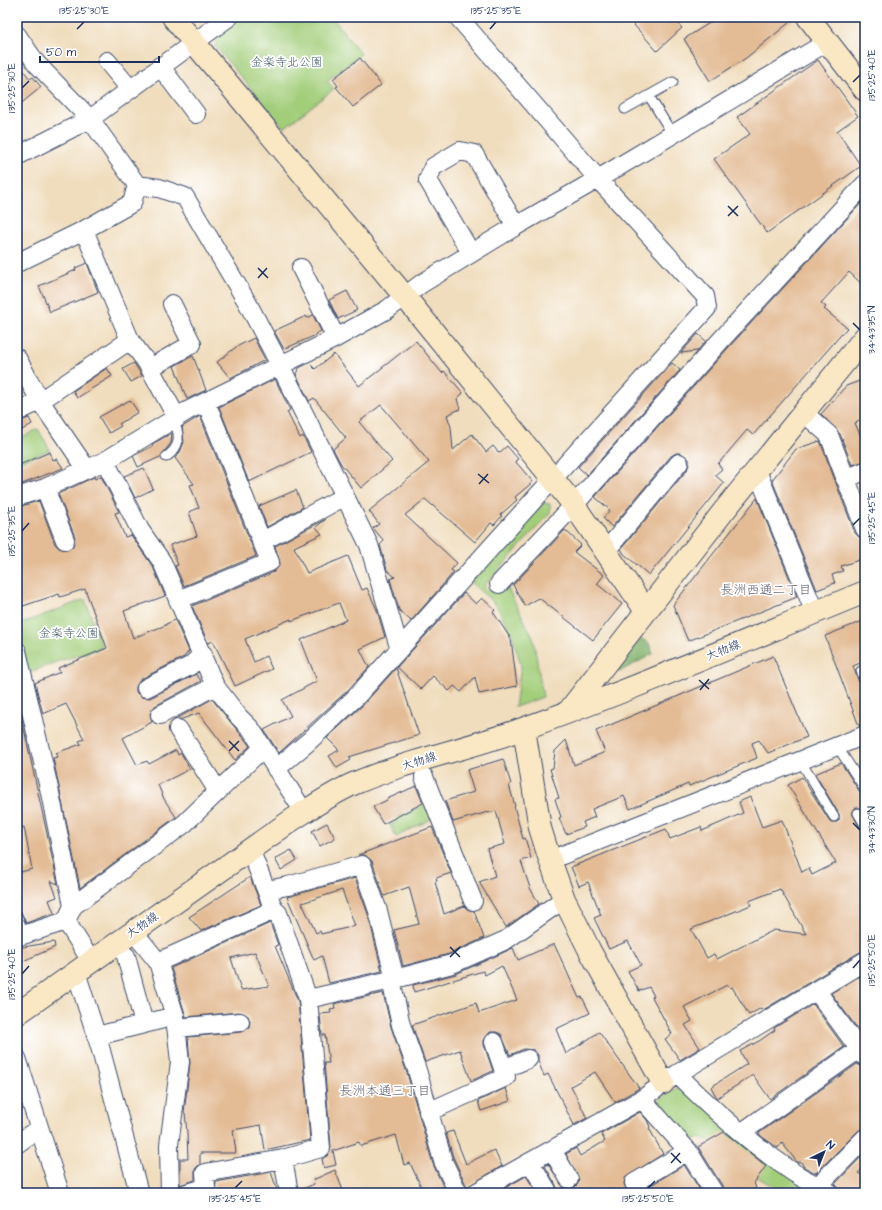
<svg xmlns="http://www.w3.org/2000/svg" width="882" height="1210" font-family="'Architects Daughter','Klee One',sans-serif">
	<style>
		.green { fill: #a2cd79; stroke: #5e7e6c }
		.forest { fill: #81b069; stroke: #4e7064 }
		.building { fill: #e3bb94; fill-rule: evenodd }
		.lines { fill: none; stroke-linecap: round; stroke-linejoin: round }
		.lane-casing { stroke: #3b496c; stroke-width: 11 }
		.street-casing { stroke: #3b496c; stroke-width: 20 }
		.secondary-casing { stroke: #3b496c; stroke-width: 24 }
		.lane { stroke: #fff; stroke-width: 9 }
		.street { stroke: #fff; stroke-width: 18 }
		.secondary { stroke: #fae7c3; stroke-width: 22 }
		.ticks { fill: none; stroke: #1b2f5e; stroke-width: 1.5 }
		.labels { text-anchor: middle; stroke-width: 3.5; stroke-linejoin: round; paint-order: stroke }
		.park-label { font-size: 12px; fill: #445e66; stroke: #fff }
		.street-label { font-size: 12px; fill: #1b2f5e; stroke: #fff }
		.neighbourhood-label { font-size: 13px; fill: #616071; stroke: #fff }
		.neatline { fill: none; stroke: #1b2f5e; stroke-width: 1.5 }
		.ticks-label { font-size: 10px; text-anchor: middle; fill: #1b2f5e }
	</style>
	<rect width="100%" height="100%" fill="#fff"/>
	<filter id="ink" filterUnits="userSpaceOnUse"><feTurbulence type="fractalNoise" baseFrequency=".025" numOctaves="2"/><feDisplacementMap in="SourceGraphic" scale="8" xChannelSelector="R" yChannelSelector="G"/><feConvolveMatrix kernelMatrix="1 2 1 2 8 2 1 2 1" color-interpolation-filters="sRGB"/></filter>
	<filter id="wash" filterUnits="userSpaceOnUse"><feTurbulence type="fractalNoise" baseFrequency=".012" numOctaves="4" result="noise"/><feDisplacementMap in="SourceGraphic" scale="16" xChannelSelector="R" yChannelSelector="G"/><feGaussianBlur stdDeviation="0.9" result="paint"/><feColorMatrix in="noise" values="0 0 0 0 0 0 0 0 0 0 0 0 0 0 0 0 0 1.4 0 .05"/><feComposite in="paint" operator="in"/></filter>
	<g filter="url(#wash)">
		<rect width="100%" height="100%" fill="#f0ddbd"/>
		<!-- green -->
		<path class="green" d="M238 17H332L361 54 327 81 334 89 284 128 215 46 217 34Z
			M38 429 50 450 17 463V440Z
			M543 503 550 504V513L484 586 488 590 507 587 533 637 543 697 515 707 521 665 511 631 495 604 470 582Z
			M85 599 102 648 56 662 28 673 18 625Z
			M428 803 435 817 396 837 390 825 397 821 396 818Z
			M676 1088 681 1089 819 1193H784L759 1178 709 1140 697 1138 690 1141 657 1105 658 1101Z"/>
		<!-- forest -->
		<path class="forest" d="M640 638 649 643 653 654 619 672 616 670Z"/>
		<g id="blocks">
			<!-- building -->
			<path class="building" d="M627 17H672L682 28 657 51Z
				M719 17H796L746 58 710 81 684 39Z
				M360 58 381 85 353 107 336 87 338 86 333 79Z
				M818 60 858 116 837 131 861 166 767 233 714 159 750 134 737 117Z
				M17 62 30 79 33 77 41 87 17 107Z
				M865 199V287L849 272 821 303 826 307 824 309 847 328 753 435 747 430 718 464 722 469 715 475 724 483 649 575 624 554 621 549 687 470 689 464V459L681 453H676L671 456 612 527 603 518 610 510 595 497 728 348Z
				M87 263 98 292 50 312 39 286 76 270 75 268Z
				M347 291 357 310 338 319 329 300Z
				M313 315 321 331 315 334 316 335 284 349 274 331 306 316 307 318Z
				M698 334 706 341 697 351 681 353Z
				M254 338 265 360 230 378 217 362 236 347Z
				M416 341 442 373 444 371 463 393 457 399 460 409 447 415 451 427 453 450 472 434 486 452 493 446 499 453 507 446 518 459 515 461 533 482 515 497 517 500 500 515 502 516 494 525 491 523 475 542 425 499 405 515 457 563 451 570 454 572 411 621 399 610 390 579 395 577 387 570 380 545 384 541 373 528 379 524 369 511 429 462 381 405 359 422 392 461 361 488 341 464 333 449 346 438 314 398 309 401 296 374 299 368 309 363 315 369 334 354 359 386Z
				M193 356 206 390 187 399 174 366Z
				M134 363 142 376 131 382 123 369Z
				M672 363 680 370 587 475 578 467Z
				M107 368 112 376 77 398 73 391Z
				M275 379 290 410 287 412 300 438 303 436 311 452 249 482 219 407Z
				M865 379V419L855 423 865 446V461L852 465 840 434 821 414 846 386Z
				M130 400 138 412 119 424 121 426 109 433 99 417Z
				M200 416 256 556 184 586 175 566 178 565 170 545 197 536 189 512 199 508 190 485 194 484 175 458 180 452 184 442 182 427Z
				M29 418 32 424 17 433V422Z
				M172 433 171 443 160 457 138 467 133 456 153 446 152 444Z
				M820 441 855 533 859 537 865 539V558L841 566 843 571 832 575 835 583 817 590 772 480 796 449Z
				M50 452 53 460 57 459 63 468 17 486V466Z
				M144 468 153 489 135 498 124 476Z
				M101 476 119 512 115 513 125 537 131 535 153 567 165 596 124 611 133 638 166 625V624L175 620 189 651 184 657 141 679 136 687V692L141 697 150 698 196 674 201 681 155 706 150 714 152 722 123 738 137 765 147 761 149 764 176 750 178 755 181 753 190 769 158 785 164 799 176 817 80 888 53 758 58 757 56 753 81 744 79 741 84 739 66 704 43 714 35 683 60 672 58 668 107 648 85 589 60 597 59 594 17 608V507L39 501 55 544 59 548 68 550 73 546 75 537 58 494 94 477 95 479Z
				M296 490 303 507 267 527 259 506Z
				M757 498 797 597 688 641 673 605Z
				M326 519 316 527 322 534 294 547 307 573 348 556 362 590 367 588 377 610 385 637 360 649 369 667 348 690 279 753 264 730 291 716 282 700 317 681 301 640 346 620 339 603 291 621V619L245 639 254 662 266 656 272 669 235 686 213 641 208 643 192 606 274 572 280 563 275 546Z
				M565 530 581 545 574 552 604 575 597 584 622 604 593 640 539 598 525 606 513 585Z
				M464 593 476 604 482 598 495 610 493 612 511 639 517 686 479 694 475 677 461 692 454 686 449 691 433 676 421 689 397 667Z
				M865 620V661L853 666 865 699V725L859 726 825 636Z
				M773 656 807 737 768 753 759 740 752 743 757 758 689 786 688 784 630 809 624 796 592 809 595 817 583 822 585 827 566 834 559 818 561 817 555 799 559 798 550 769 553 768 555 751 566 740 574 765 605 752 596 731Z
				M396 668 419 735 349 757 351 760 337 768 329 756 339 750 327 738 363 705Z
				M17 697 58 884 51 881 57 897 49 900 54 913 26 923 17 903V873L32 869 24 827 17 830Z
				M212 699 250 746 235 760 199 713 182 719 174 720Z
				M503 759 511 784 509 785 515 806H514L523 839 525 838 531 858 521 861 530 888 539 904 506 927 479 882 495 876 487 849 505 844 496 811 488 813V812L453 822 445 801 474 792 467 770Z
				M841 763 865 800V813L858 807 855 808 852 813 860 828 865 831V951L860 952 763 1010 761 1008 749 1015 732 987 730 988 727 985 684 1007 692 1021 685 1025 700 1048 680 1060 665 1039 672 1034 652 997 654 996 649 987 639 991 628 971 641 965 628 941 609 949 594 918 601 915 588 882 579 886 571 867 666 829 670 839 701 827 702 831 743 813 739 802 750 797 762 827 782 820 802 872 809 868 812 875 836 863 788 785 802 777 829 820 831 822H837L839 820V814L815 774ZM780 889 806 934 774 930 717 959 714 954 707 958 691 929 751 905 749 901Z
				M416 786 423 803 383 824 373 807 387 800V799Z
				M327 823 335 838 320 846 312 831Z
				M432 827 451 873 436 878 437 881 435 882 444 914 464 906 467 909 474 911 484 938 449 954 403 966 394 930 419 924 409 887 384 896 372 861 365 855H358Z
				M291 850 297 860 281 870 275 859Z
				M250 877 261 905 201 931 189 917Z
				M355 878 368 914 382 971 329 983 322 956 314 960 287 897ZM342 890 355 926 321 934 320 931 316 933 302 903Z
				M270 923 278 945 275 946 298 1001 310 1140 265 1150 261 1125 233 1130 236 1153H200V1164L195 1169V1180L180 1185V1159H188L187 1133 185 1113H184L190 1063 188 1037 241 1032 249 1027 250 1021 248 1016 239 1012 186 1017 171 968ZM255 952 269 986 241 990 231 958Z
				M54 942 55 947 21 962 17 948Z
				M554 944 579 998 582 997 590 1013 556 1029 566 1054 599 1032 639 1088 615 1102 595 1072 571 1086 587 1118 574 1125 548 1074 544 1076 538 1061V1055L534 1050 524 1049 510 1055 501 1034 496 1032H490L484 1040V1045L493 1071 471 1081 460 1050 425 1062 412 1025 476 1003 479 1013 517 1000 502 966 485 975 483 971 414 992 413 985 456 974 513 948 518 960Z
				M865 973V1035H862L831 993Z
				M383 993 391 1027 407 1073 433 1164 446 1193H424L410 1163 404 1165 396 1135 361 1146 359 1142 333 1151 336 1165 324 1168 322 1159 328 1155 331 1147 324 1063H329L325 1035H322L320 1014 331 1013 330 1009 335 1008 334 1004Z
				M813 1004 844 1047 770 1099 753 1075 717 1098 711 1087 747 1064 740 1051 759 1041 775 1030 774 1028Z
				M857 1064 865 1067V1127L858 1131 816 1173 804 1167 801 1162H797L782 1143 778 1148 761 1136 759 1133Z
				M506 1088 510 1101 481 1111 478 1101Z
				M640 1112 647 1120 650 1127 649 1128 663 1154 625 1178 624 1184 628 1193H557L556 1185 545 1166 548 1164 564 1188 569 1189 574 1188 578 1184 579 1179 566 1154 576 1148 580 1156 605 1141 601 1134Z
				M453 1131 466 1164 494 1150 502 1166 467 1187 453 1157 446 1133Z
				M724 1132 766 1166 754 1183 756 1188 748 1193H724L723 1187 698 1147Z
				M865 1153V1166L858 1173 865 1177V1193H843L835 1184Z
				M684 1165 702 1193H650L648 1187Z
				M335 1170 344 1193H299V1191L314 1184 313 1180Z
				M271 1172 278 1193H215L216 1182Z
				M526 1176 537 1193H496Z"/>
		</g>
	</g>
	<g filter="url(#ink)">
		<use href="#blocks" fill-opacity="0" stroke="#3b496c" stroke-width="1"/>
		<g class="lines">
			<!-- lane casing -->
			<g class="lane-casing">
				<path id="lane" d="M649 96 673 135
					M625 109 673 82
					M166 457C181 447 181 435 173 420
					M861 671 865 680
					M837 746 863 786
					M800 760 834 817
					M858 813 865 825
					M17 916 24 934"/>
			</g>
			<!-- street casing -->
			<g class="street-casing">
				<path id="street" d="M17 35 36 63 90 119 137 185 159 188 185 197 247 302 280 365 369 545 399 647
					M107 61 130 89
					M160 66 196 114
					M17 156 90 119 229 17
					M84 230 130 340 147 363 177 418
					M471 253 428 180 433 167 460 151 474 154 516 226
					M17 263 84 230 132 203 137 185
					M301 268 336 338
					M17 358 40 401 86 468
					M150 368 192 344 172 304
					M17 412 40 401 130 340
					M804 413 829 435 865 529
					M105 461 140 530 162 562 215 686 239 717 251 729 304 812
					M757 471 815 613
					M845 479 865 471
					M45 488 65 540
					M17 497 45 488 105 461 187 411 336 338 388 309 421 284 516 226 598 179 827 42
					M261 542 345 496
					M605 552 679 463
					M499 584 574 505 720 341 865 184
					M178 600 270 562 206 402
					M17 651 49 788 73 906 66 921 91 961
					M146 688 190 666 203 654
					M160 715 215 686
					M178 729 218 791
					M276 769 308 742 356 697 707 308 705 296 598 179 458 17
					M424 777 473 901
					M550 860 865 735
					M266 890 288 886 362 865 378 911 395 979 391 980 401 1025 417 1070 443 1161 458 1193
					M73 906 184 824 262 749
					M133 931 158 962 175 1016 180 1062 169 1145 170 1193
					M17 937 66 921
					M126 956 144 1024
					M158 962 274 910
					M76 972 100 1047 139 1193
					M395 979 452 964 506 940 564 899
					M816 990 865 1057
					M308 999 391 980
					M176 1028 240 1022
					M97 1036 175 1016
					M17 1058 60 1193
					M503 1069 528 1059
					M677 1074C712 1109 749 1142 790 1170 802 1179 817 1185 830 1193
					M642 1099 688 1151 714 1193
					M428 1112 506 1077 494 1042
					M741 1133 865 1045
					M17 1144 39 1128
					M552 1150 569 1179
					M283 1159 289 1193
					M530 1162 547 1190
					M818 1186 865 1138
					M187 1193 206 1188 205 1173 283 1159 321 1148 308 999 278 913 274 910 250 849
					M475 1193 642 1099 677 1074 865 961
					M640 1193 634 1183 688 1151"/>
			</g>
			<!-- secondary casing -->
			<g class="secondary-casing">
				<path id="secondary" d="M173 17 406 298 574 505 646 611
					M808 17 865 90
					M568 712 723 512 865 337
					M524 729 540 828 550 860 564 899 590 951 663 1083
					M17 1014 292 820C312 807 331 794 353 784 409 760 468 749 525 728 640 687 752 638 865 592"/>
			</g>
			<!-- lane -->
			<use href="#lane" class="lane"/>
			<!-- street -->
			<use href="#street" class="street"/>
			<!-- secondary -->
			<use href="#secondary" class="secondary"/>
		</g>
	</g>
	<!-- ticks -->
	<path class="ticks" d="M77 29 84 22M490 29 496 22M853 82 860 75M22 88 29 81M728 206 738 216M728 216 738 206M258 268 268 278M258 278 267 268M853 323 860 330M478 474 489 483M479 484 488 474M853 525 860 518M22 531 29 523M699 680 709 689M700 690 709 679M229 741 239 751M229 751 239 741M853 823 860 830M450 947 460 957M450 957 460 947M853 968 860 960M22 974 29 966M671 1153 681 1163M671 1163 680 1153M235 1188 242 1181M648 1188 655 1181"/>
	<g class="labels">
		<!-- park labels -->
		<g class="park-label">
			<text x="287" y="66">金楽寺北公園</text>
			<text x="69" y="637">金楽寺公園</text>
		</g>
		<!-- street labels -->
		<g class="street-label">
			<text transform="translate(723 650) rotate(-22)" y="4">大物線</text>
			<text transform="translate(419 761) rotate(-18)" y="4">大物線</text>
			<text transform="translate(142 925) rotate(-35)" y="4">大物線</text>
		</g>
		<!-- neighbourhood labels -->
		<g class="neighbourhood-label">
			<text x="766" y="594">長洲西通二丁目</text>
			<text x="385" y="1095">長洲本通三丁目</text>
		</g>
	</g>
	<!-- margin -->
	<rect width="882" height="1210" fill="none" stroke="#fff" stroke-width="44"/>
	<!-- north arrow -->
	<g transform="translate(824 1152) rotate(43)" stroke="#ffffff" stroke-width="3" paint-order="stroke">
	<path d="M0-3L7 15L0 10L-7 15Z" fill="#1b2f5e"/>
	<text y="-6" font-size="11" font-weight="bold" text-anchor="middle" fill="#1b2f5e">N</text>
	</g>
	<!-- scale -->
	<path d="M40 56v6h119v-6" fill="none" stroke="#1b2f5e" stroke-width="2"/>
	<text x="46" y="56" font-size="12" fill="#1b2f5e" stroke="#ffffff" stroke-width="3" paint-order="stroke">50 m</text>
	<rect x="22" y="22" width="838" height="1166" class="neatline"/>
	<g class="ticks-label">
		<text x="84" y="14">135°25'30"E</text>
		<text x="496" y="14">135°25'35"E</text>
		<text transform="translate(871 75) rotate(-90)" y="4">135°25'40"E</text>
		<text transform="translate(11 88) rotate(-90)" y="4">135°25'30"E</text>
		<text transform="translate(871 330) rotate(-90)" y="4">34°43'35"N</text>
		<text transform="translate(871 518) rotate(-90)" y="4">135°25'45"E</text>
		<text transform="translate(11 531) rotate(-90)" y="4">135°25'35"E</text>
		<text transform="translate(871 830) rotate(-90)" y="4">34°43'30"N</text>
		<text transform="translate(871 960) rotate(-90)" y="4">135°25'50"E</text>
		<text transform="translate(11 974) rotate(-90)" y="4">135°25'40"E</text>
		<text x="235" y="1202">135°25'45"E</text>
		<text x="648" y="1202">135°25'50"E</text>
	</g>
</svg>
